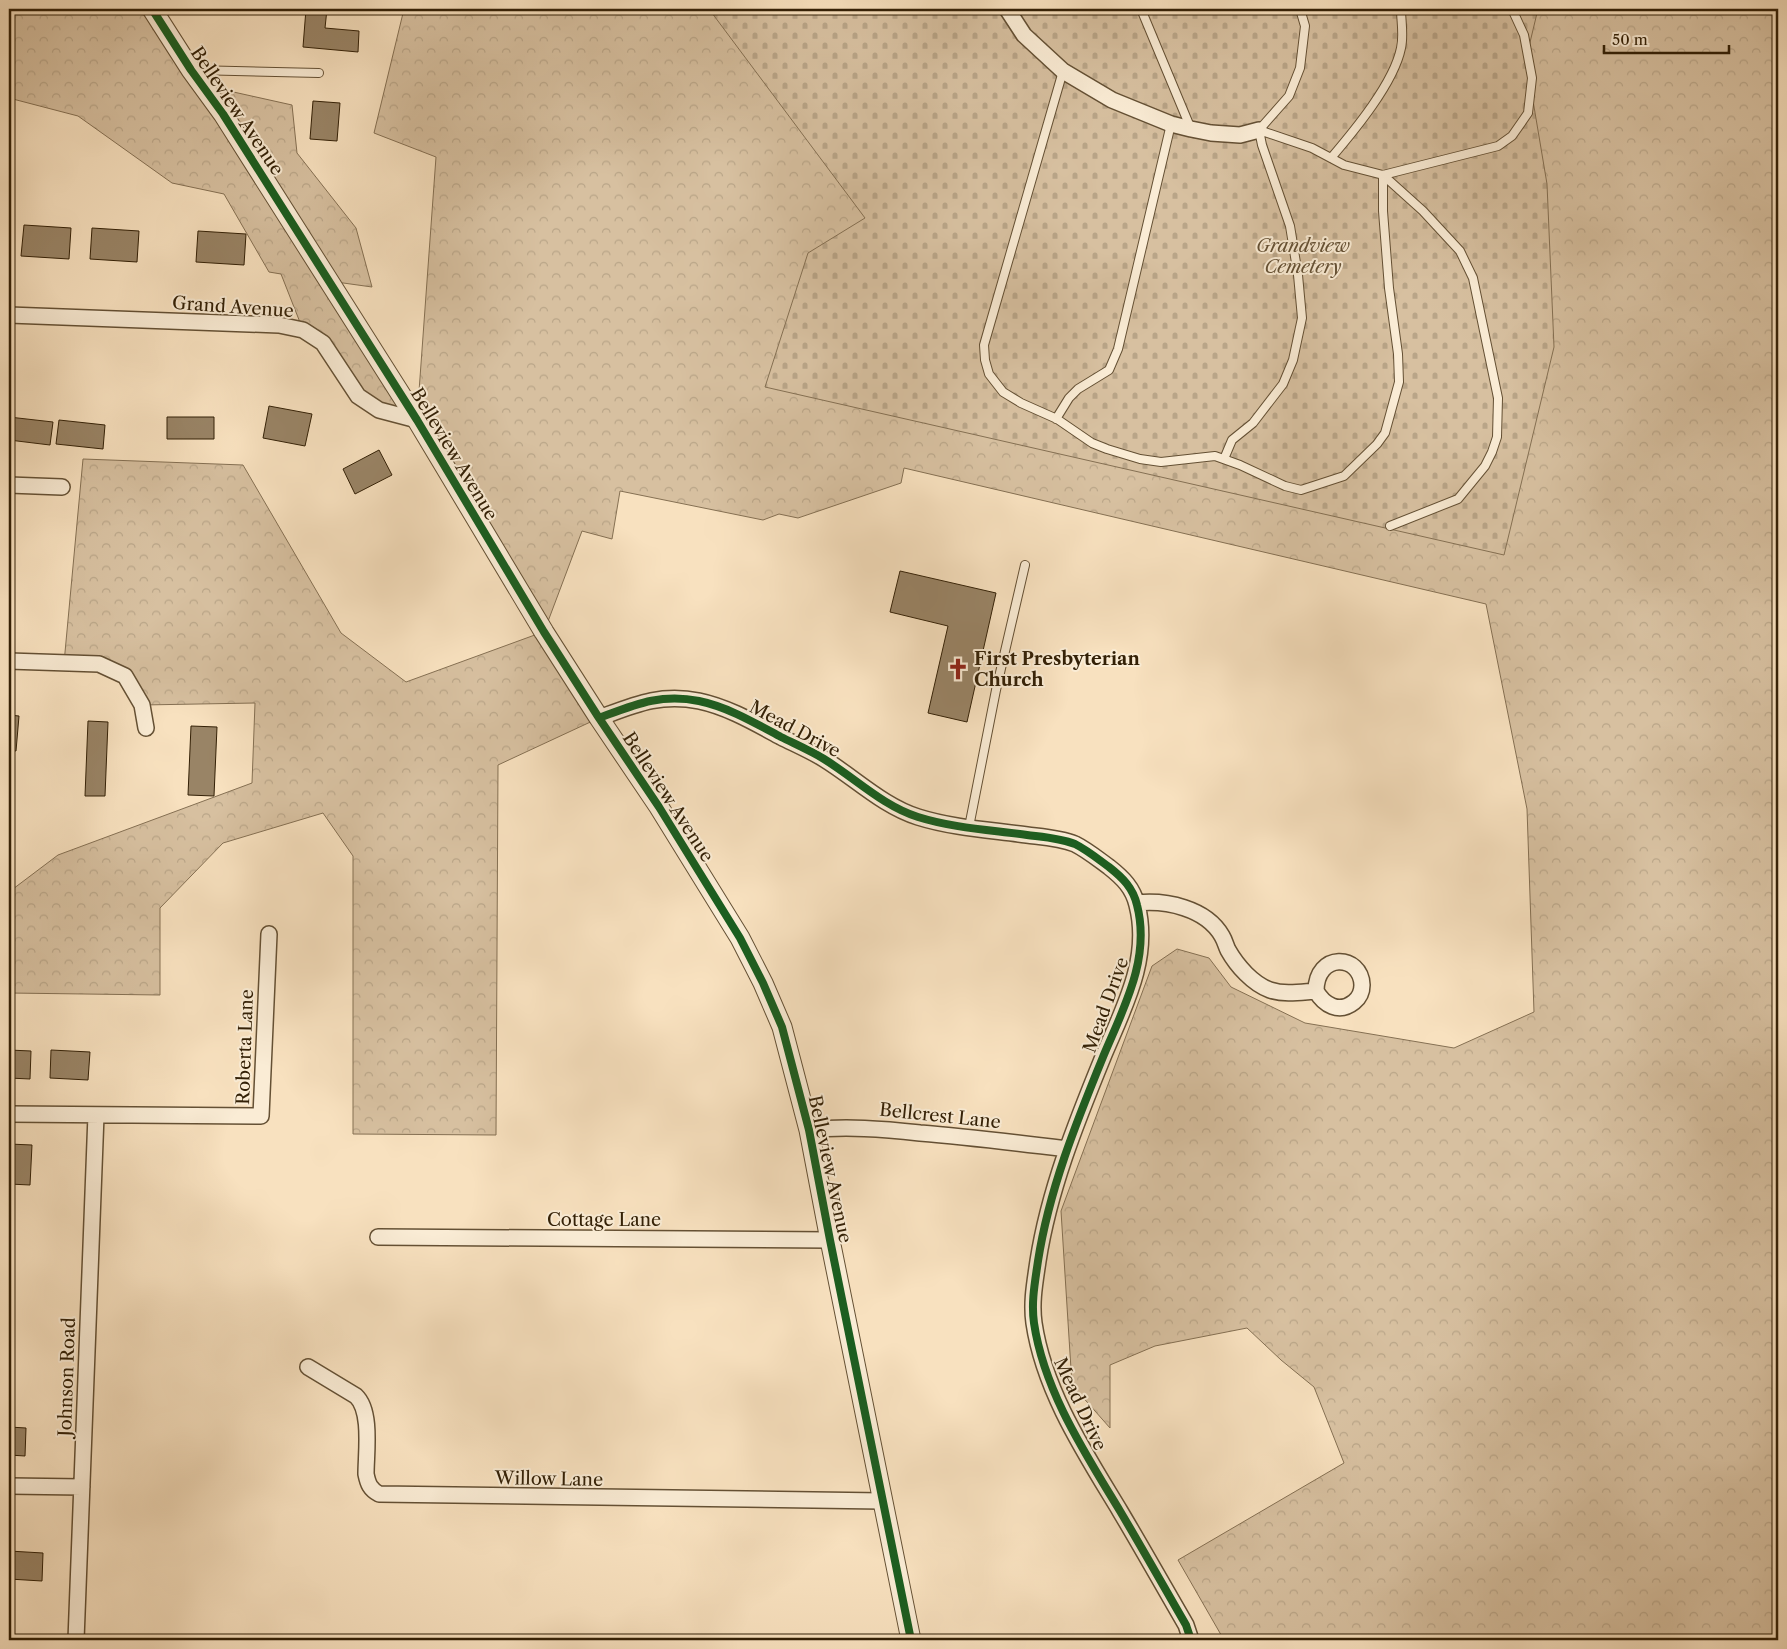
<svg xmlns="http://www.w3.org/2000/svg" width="1787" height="1649" font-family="'Libre Caslon Text',serif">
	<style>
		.forest { fill: url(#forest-crowns); stroke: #857053 }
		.cemetery { fill: url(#cemetery-stones); stroke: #857053 }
		.building { fill: #998466; stroke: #332006 }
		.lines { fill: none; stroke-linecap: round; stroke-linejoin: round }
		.service-casing { stroke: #645034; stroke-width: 10 }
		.minor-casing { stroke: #645034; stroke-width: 18 }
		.tertiary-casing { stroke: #645034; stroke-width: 21 }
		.service { stroke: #faecd5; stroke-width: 8 }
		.minor { stroke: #faecd5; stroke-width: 15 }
		.tertiary { stroke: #faecd5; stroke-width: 19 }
		.cycleway-casing { stroke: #faecd5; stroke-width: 11 }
		.cycleway { stroke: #1b5e20; stroke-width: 8 }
		.labels { text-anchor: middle; stroke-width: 4; stroke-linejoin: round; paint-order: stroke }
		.street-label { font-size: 18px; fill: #332006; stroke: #faecd5 }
		.park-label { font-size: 18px; font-style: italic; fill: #645034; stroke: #faecd5 }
		.poi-label { font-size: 18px; font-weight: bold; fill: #332006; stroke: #faecd5; text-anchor: start }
	</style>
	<defs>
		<pattern id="forest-crowns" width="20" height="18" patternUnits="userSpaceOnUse" patternTransform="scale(1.25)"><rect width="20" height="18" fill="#d7c0a0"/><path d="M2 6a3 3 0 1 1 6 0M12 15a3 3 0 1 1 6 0" fill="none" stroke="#b9a588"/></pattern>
		<pattern id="cemetery-stones" width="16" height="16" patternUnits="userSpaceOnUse" patternTransform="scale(1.25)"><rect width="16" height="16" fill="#d7c0a0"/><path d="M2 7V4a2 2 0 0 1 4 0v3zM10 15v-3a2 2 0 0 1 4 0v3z" fill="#b9a588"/></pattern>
	</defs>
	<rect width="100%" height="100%" fill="#f8e1bf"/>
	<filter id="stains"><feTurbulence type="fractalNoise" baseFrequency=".004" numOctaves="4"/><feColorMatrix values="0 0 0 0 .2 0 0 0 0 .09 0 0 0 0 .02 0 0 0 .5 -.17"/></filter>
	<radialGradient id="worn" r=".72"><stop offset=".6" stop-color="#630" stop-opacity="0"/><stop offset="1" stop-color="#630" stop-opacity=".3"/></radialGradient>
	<!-- forest -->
	<path class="forest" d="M9 9H152L202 85 292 105 297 153 356 228 372 287 329 281 417 419 436 157 374 133 404 9H1778V1640H1224L1178 1560 1344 1463 1314 1387 1281 1360 1247 1328 1155 1346 1110 1365V1428L1072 1385 1061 1211 1152 966 1177 949 1209 958 1231 987 1305 1023 1454 1048 1534 1012 1527 809 1486 604 904 468 901 483 798 518 779 514 763 520 620 491 612 539 582 531 544 632 599 718 498 765 496 1135 353 1134V856L323 813 223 843 160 908V995L9 993V892L58 855 252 783 255 703 142 705 125 676 64 663 83 459 243 465 341 633 406 682 543 632 417 420 379 410 303 330 281 274 269 272 224 194 172 183 78 116 9 98Z"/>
	<!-- cemetery -->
	<path class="cemetery" d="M709 9H1538L1526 59 1547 184 1554 347 1504 555 765 387 808 253 865 218Z"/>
	<!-- building -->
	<path class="building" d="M306 9H327L325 28 359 31 358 52 303 47Z
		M313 101 340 103 337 141 310 139Z
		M24 225 71 228 69 259 21 256Z
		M92 228 139 231 137 262 90 259Z
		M198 231 246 234 244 265 196 262Z
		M269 406 312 414 305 446 263 438Z
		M9 417 53 422 50 445 9 440Z
		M167 417H214V439H167Z
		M59 420 105 425 103 449 56 444Z
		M379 450 392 475 355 494 343 469Z
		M900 571 996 593 967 722 928 713 948 626 890 612Z
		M9 715 19 716 16 751 9 750Z
		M88 721 108 722 105 796H85Z
		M191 726 217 727 214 796 188 795Z
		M9 1050 31 1051 30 1079 9 1078Z
		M51 1050 90 1052 88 1080 50 1078Z
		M9 1144 32 1145 30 1185 9 1184Z
		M9 1427 26 1428 25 1456 9 1455Z
		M9 1551 43 1553 42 1581 9 1579Z"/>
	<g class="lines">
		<!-- service casing -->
		<g class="service-casing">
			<path id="service" d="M1141 9 1191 129
				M193 70 319 73
				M1063 71 984 345 985 360 989 374 1003 392 1021 403 1057 419 1092 443 1107 449 1140 459 1161 462 1215 456 1240 465 1285 486 1301 490 1344 476 1377 444 1385 433 1399 382 1398 354 1389 288 1383 211V175
				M1259 130 1312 148 1344 165 1383 175 1498 146 1512 136 1528 113 1532 78 1524 35 1512 9
				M1259 130 1289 96 1300 68 1305 26 1300 9
				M1331 158C1354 131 1394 83 1401 48 1404 35 1401 21 1401 9
				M1383 175 1423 211 1460 251 1473 278 1498 398 1497 437 1492 452 1485 466 1458 499 1390 526
				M1056 419 1069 398 1078 389 1109 370 1118 349 1171 124
				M1224 459 1232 440 1253 423 1283 384 1293 360 1302 318 1298 275 1290 226 1262 145 1259 130
				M969 827 996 690 1025 565"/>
		</g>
		<!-- minor casing -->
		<g class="minor-casing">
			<path id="minor" d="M1007 9 1024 35 1063 71 1112 100 1171 124 1191 129 1211 133 1240 135 1259 130
				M9 315 279 325 303 330 323 343 358 396 379 410 417 420
				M9 485 62 487
				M9 661 99 664 125 676 142 705 146 728
				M599 718C634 705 660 693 699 701 728 707 755 723 781 737 795 744 811 751 824 759 855 778 883 806 918 817 953 828 991 830 1027 835 1043 837 1060 838 1075 844 1087 850 1098 859 1109 867 1123 878 1133 888 1137 905 1151 959 1123 1009 1103 1057 1076 1123 1049 1190 1038 1261 1035 1282 1031 1302 1034 1323 1044 1391 1085 1453 1120 1511 1142 1548 1164 1587 1186 1625L1191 1640
				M1137 903C1166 900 1206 908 1222 936 1225 941 1226 946 1228 950 1237 966 1253 984 1270 990 1285 995 1301 992 1316 991 1324 1005 1339 1014 1354 1002 1359 998 1362 992 1362 985 1361 954 1316 952 1316 991
				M9 1114 261 1116 269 934
				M809 1130C846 1126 883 1129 920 1133 969 1137 1018 1143 1067 1149
				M378 1237 830 1240
				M308 1367 356 1396C372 1411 366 1453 366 1474 368 1484 370 1489 379 1494L882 1501
				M9 1486 82 1487
				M76 1640 96 1115"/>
		</g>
		<!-- tertiary casing -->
		<g class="tertiary-casing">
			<path id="tertiary" d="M152 9 191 70 223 114 417 420 544 632 599 718 659 807 740 938 763 983 782 1027 809 1130 830 1240 911 1640"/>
		</g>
		<!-- service -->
		<use href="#service" class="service"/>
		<!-- minor -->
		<use href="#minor" class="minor"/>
		<!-- tertiary -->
		<use href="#tertiary" class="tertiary"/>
		<!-- cycleway casing -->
		<g class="cycleway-casing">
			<path id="cycleway" d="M152 9 191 70 223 114 417 420 544 632 599 718 659 807 740 938 763 983 782 1027 809 1130 830 1240 911 1640
				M599 718C634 705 660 693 699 701 728 707 755 723 781 737 795 744 811 751 824 759 855 778 883 806 918 817 953 828 991 830 1027 835 1043 837 1060 838 1075 844 1087 850 1098 859 1109 867 1123 878 1133 888 1137 905 1151 959 1123 1009 1103 1057 1076 1123 1049 1190 1038 1261 1035 1282 1031 1302 1034 1323 1044 1391 1085 1453 1120 1511 1142 1548 1164 1587 1186 1625L1191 1640"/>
		</g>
		<!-- cycleway -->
		<use href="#cycleway" class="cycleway"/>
	</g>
	<!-- icons -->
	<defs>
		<g id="church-bare" transform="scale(1.725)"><path d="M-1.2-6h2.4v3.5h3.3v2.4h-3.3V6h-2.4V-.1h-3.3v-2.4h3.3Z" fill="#8f2418" stroke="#faecd5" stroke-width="2.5" paint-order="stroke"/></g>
	</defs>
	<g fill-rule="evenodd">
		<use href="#church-bare" x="958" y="669"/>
	</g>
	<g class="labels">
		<!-- street labels -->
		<g class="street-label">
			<text transform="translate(237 111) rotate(56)" y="6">Belleview Avenue</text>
			<text transform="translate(233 307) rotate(4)" y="6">Grand Avenue</text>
			<text transform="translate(454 454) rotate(59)" y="6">Belleview Avenue</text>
			<text transform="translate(795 729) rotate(28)" y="6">Mead Drive</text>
			<text transform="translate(668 797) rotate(57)" y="6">Belleview Avenue</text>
			<text transform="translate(1106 1005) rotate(-70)" y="6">Mead Drive</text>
			<text transform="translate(245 1047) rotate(-88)" y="6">Roberta Lane</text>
			<text transform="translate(940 1116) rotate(6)" y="6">Bellcrest Lane</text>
			<text transform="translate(830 1169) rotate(78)" y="6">Belleview Avenue</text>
			<text x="604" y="1226">Cottage Lane</text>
			<text transform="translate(67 1377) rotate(-88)" y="6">Johnson Road</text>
			<text transform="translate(1080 1404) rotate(65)" y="6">Mead Drive</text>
			<text transform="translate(549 1479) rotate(1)" y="6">Willow Lane</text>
		</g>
		<!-- park labels -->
		<g class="park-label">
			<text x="1303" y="252">Grandview<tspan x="1303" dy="21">Cemetery</tspan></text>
		</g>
		<!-- poi labels -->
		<g class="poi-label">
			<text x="974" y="665">First Presbyterian<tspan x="974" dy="21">Church</tspan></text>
		</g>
	</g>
	<!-- margin -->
	<rect width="1787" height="1649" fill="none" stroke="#f8e1bf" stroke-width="30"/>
	<rect x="10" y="10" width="1767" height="1629" fill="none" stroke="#332006" stroke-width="2.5"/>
	<rect x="15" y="15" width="1757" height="1619" fill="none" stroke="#332006"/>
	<!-- scale -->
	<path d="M1604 45v8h125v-8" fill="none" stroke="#332006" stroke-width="2.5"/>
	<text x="1612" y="45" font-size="15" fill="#332006" stroke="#faecd5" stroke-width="4" paint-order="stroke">50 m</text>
	<rect width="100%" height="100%" filter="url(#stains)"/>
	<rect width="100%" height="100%" fill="url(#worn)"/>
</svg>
